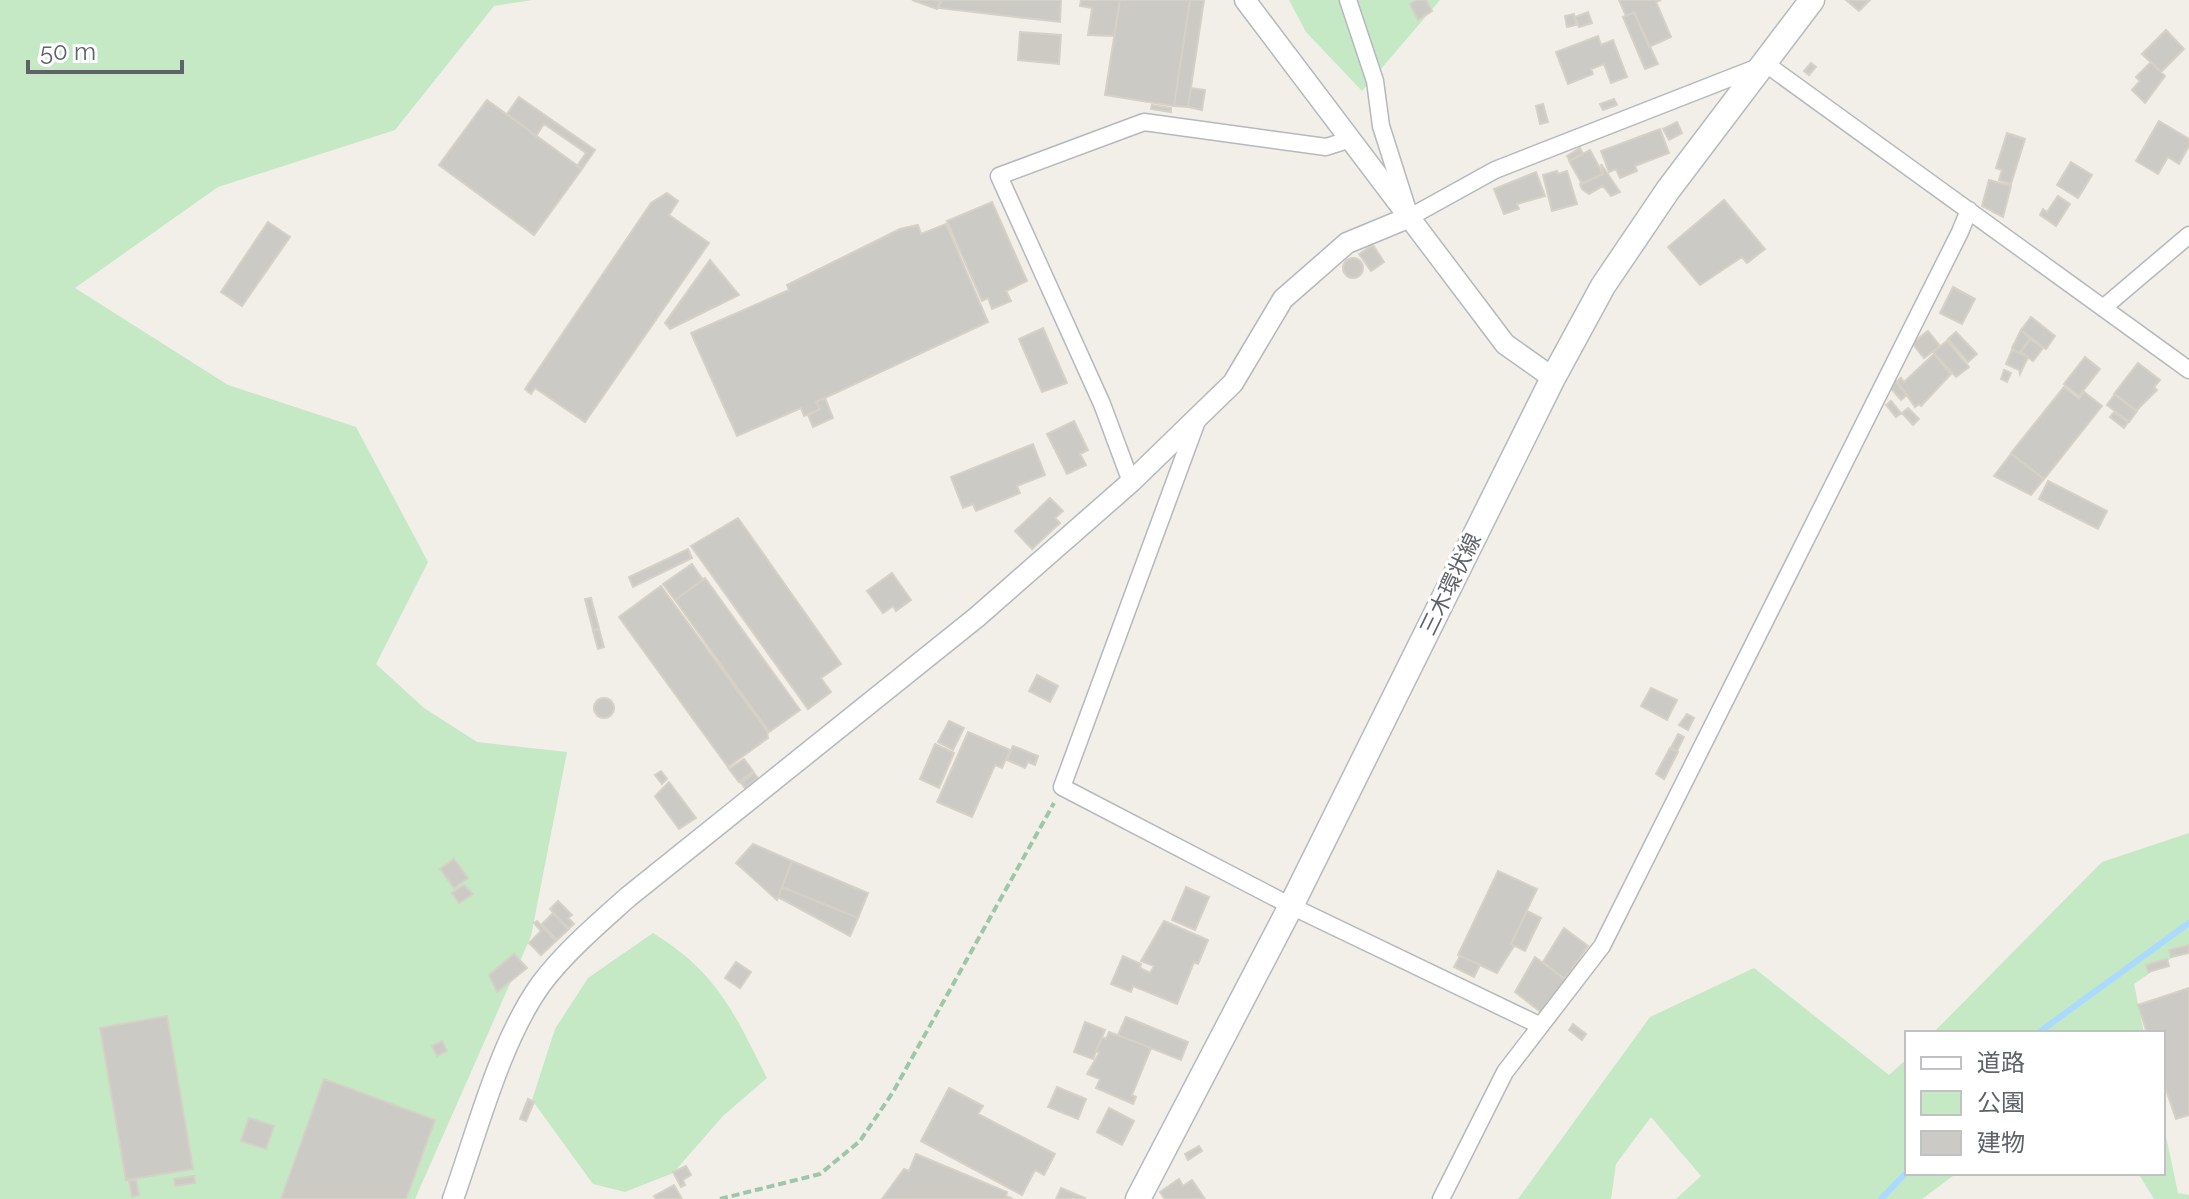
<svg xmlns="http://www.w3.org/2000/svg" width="2189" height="1199" font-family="Raleway,'Noto Sans JP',sans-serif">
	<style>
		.green { fill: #c5e8c5 }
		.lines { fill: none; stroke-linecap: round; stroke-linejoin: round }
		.stream { stroke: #aadaff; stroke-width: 6 }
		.building { fill: #cccac5; stroke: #d6d1c6; stroke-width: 2 }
		.minor-casing { stroke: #b5b8bc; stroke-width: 19 }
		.tertiary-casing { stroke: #b5b8bc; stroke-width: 23 }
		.secondary-casing { stroke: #b6babf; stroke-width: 27 }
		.path { stroke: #9cc7a9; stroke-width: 4; stroke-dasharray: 8 4; stroke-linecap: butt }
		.minor { stroke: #fff; stroke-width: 16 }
		.tertiary { stroke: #fff; stroke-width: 20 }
		.secondary { stroke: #fff; stroke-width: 24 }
		.labels { text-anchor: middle; stroke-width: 6; stroke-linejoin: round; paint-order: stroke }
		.street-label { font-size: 22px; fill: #5f6368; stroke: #fff }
	</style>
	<rect width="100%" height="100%" fill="#f1efe8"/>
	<!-- green -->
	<path class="green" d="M0 0H533L494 6 395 130 218 187 75 288 228 385 356 427 428 562 376 664 424 708 477 742 567 752 531 936 415 1199H0Z
		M1289 0H1440L1362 91 1306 32Z
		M2189 833V946L2134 984 2144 1033H1933L2102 862Z
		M653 933C718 973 734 1013 767 1078L723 1116 673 1173 625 1192 593 1184 532 1100 555 1029 588 978Z
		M1754 968 1889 1075 1907 1059V1173H1957L1922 1199H1676L1701 1176 1651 1117 1616 1164 1611 1199H1518L1650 1017Z
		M2163 1122 2178 1193 2189 1195V1199H2154L2138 1173H2163Z"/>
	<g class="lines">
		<!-- stream -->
		<path class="stream" d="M2038 1033 2189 923
			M1881 1199 1907 1172"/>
	</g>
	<!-- building -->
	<path class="building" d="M912 0H940L937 9Z
		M942 0H1061L1060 22 939 8Z
		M1081 0H1120L1114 36 1088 35 1092 8 1080 6Z
		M1120 0H1190L1174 106 1105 95Z
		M1190 0H1204L1188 107 1174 106Z
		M1417 0H1426L1432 11 1418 20 1410 4Z
		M1619 0H1661L1656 2 1671 37 1649 47 1634 12 1626 16Z
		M1846 0H1870L1859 11Z
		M1588 12 1592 23 1579 27 1575 17Z
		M1634 12 1658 64 1645 69 1623 17Z
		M1574 14 1576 25 1567 27 1565 16Z
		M2166 30 2184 49 2161 72 2142 54Z
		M1020 32 1061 35 1059 64 1018 60Z
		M1598 36 1601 45 1613 40 1627 77 1611 83 1604 64 1591 69 1593 74 1568 84 1556 52Z
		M2151 62 2165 76 2145 103 2132 90 2140 81 2136 77Z
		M1811 63 1816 67 1809 75 1804 71Z
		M1191 88 1205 90 1202 110 1188 107Z
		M519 97 595 150 582 169 577 166 586 153 544 124 536 136 507 114Z
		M1614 99 1617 105 1603 110 1600 104Z
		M487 100 582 169 534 235 439 165Z
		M1543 104 1548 122 1540 124 1536 106Z
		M1152 105 1171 108V112L1151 109Z
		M2159 121 2189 139V146L2179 164 2168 157 2158 174 2136 161Z
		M1677 122 1682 133 1669 140 1663 129Z
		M1660 129 1669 153 1635 166 1637 171 1620 178 1616 169 1609 172 1601 151Z
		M2007 133 2025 139 2011 184 1999 180 2002 170 1996 168Z
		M1580 148 1583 154 1570 161 1567 156Z
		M1590 150 1603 174 1582 184 1569 161Z
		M2071 162 2092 175 2078 198 2057 185Z
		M1601 164 1620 192 1611 196 1603 186 1589 194 1582 189 1580 184 1603 174Z
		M1557 171 1558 174 1567 171 1577 204 1552 211 1543 175Z
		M1536 172 1545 196 1517 204 1519 209 1504 214 1494 189Z
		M1989 180 2011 186 2003 217 1982 206Z
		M667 193 678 201 669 215 709 243 585 422 535 388 531 394 525 389 651 203Z
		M2058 196 2070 204 2056 226 2040 215 2043 209 2047 212Z
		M1724 200 1765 249 1747 263 1742 257 1700 285 1668 247Z
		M992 202 1027 281 1006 291 1011 301 992 309 988 298 982 301 947 221Z
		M268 222 290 237 242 306 221 292Z
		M946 224 988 322 816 402 820 409 804 416 801 408 737 436 691 333 789 290 787 285 900 229 918 225 921 234Z
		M1373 245 1384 262 1371 271 1359 254Z
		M1343 268a10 10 0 1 1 20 0a10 10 0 1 1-20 0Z
		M710 260 739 295 670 329 665 323Z
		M1953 287 1975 299 1962 324 1940 313Z
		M2031 317 2055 336 2046 349 2021 330Z
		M1043 328 1067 383 1042 392 1019 339Z
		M2021 330 2030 339 2019 353 2012 348Z
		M1928 331 1940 346 1924 358 1912 343Z
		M1956 332 1977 354 1968 362 1948 339Z
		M2030 339 2043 348 2033 361 2021 352Z
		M1947 341 1969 367 1956 377 1933 352Z
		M2012 350 2028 357 2020 374 2019 370 2006 364Z
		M1934 354 1951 374 1921 406 1919 404 1915 407 1897 381 1901 378 1904 382Z
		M2085 357 2100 369 2079 396 2064 384Z
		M2138 363 2160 380 2154 387 2157 390 2136 411 2114 394Z
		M2004 370 2011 373 2007 382 2001 379Z
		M1896 382 1907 395 1901 400 1890 387Z
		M2064 387 2079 399 2084 392 2102 406 2044 479 2011 453Z
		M2115 394 2137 411 2129 422 2107 405Z
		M825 398 833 418 813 427 808 415 820 409 816 402Z
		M1891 401 1901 413 1896 417 1886 405Z
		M1908 408 1919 419 1913 425 1902 413Z
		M2114 412 2128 422 2124 428 2110 417Z
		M1074 421 1088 450 1080 454 1086 465 1067 474 1047 434Z
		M1033 444 1045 475 1017 486 1020 493 976 511 973 504 963 508 951 477Z
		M2011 454 2044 479 2031 495 1994 476Z
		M2048 481 2107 511 2098 529 2039 499Z
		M1050 498 1063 511 1055 518 1060 523 1032 549 1015 531Z
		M738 518 841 664 821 678 831 692 808 709 691 546Z
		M688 549 692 558 633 587 629 577Z
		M692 564 703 580 675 600 663 584Z
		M892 573 911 600 896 611 893 606 883 613 867 591Z
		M705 578 800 710 769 732 675 600Z
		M661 586 767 731 768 738 728 767 619 617Z
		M591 598 599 628 593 630 585 599Z
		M599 629 604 647 598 649 593 631Z
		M1037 675 1058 686 1050 702 1029 691Z
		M1651 688 1677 700 1667 720 1641 706Z
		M594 708a10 10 0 1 1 20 0a10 10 0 1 1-20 0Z
		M1687 714 1694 718 1688 730 1679 725Z
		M949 721 964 728 953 750 938 742Z
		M968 732 1010 750 1002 768 995 765 972 817 937 802Z
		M1678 734 1684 737 1677 751 1671 748Z
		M935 744 954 753 939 788 920 779Z
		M1013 746 1038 756 1035 765 1028 762 1025 768 1007 760Z
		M1670 748 1678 752 1664 779 1656 774Z
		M744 759 753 771 739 782 729 769Z
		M661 771 667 779 662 784 655 775Z
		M754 773 758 778 745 788 741 783Z
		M669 782 696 818 679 829 655 796Z
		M753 844 792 861 777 900 736 863Z
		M454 859 468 878 454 888 440 869Z
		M792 861 868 893 858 918 782 887Z
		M1498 871 1537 889 1511 944 1514 946 1497 973 1458 955Z
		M464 885 473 894 459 903 452 893Z
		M782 887 858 918 850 936 778 897Z
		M1186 887 1209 897 1195 930 1172 920Z
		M558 901 572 915 568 918 574 924 568 929 550 909Z
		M1527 911 1541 918 1525 951 1511 944Z
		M553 913 569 929 557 940 542 924Z
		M537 921 556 941 541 955 529 943 541 931 534 923Z
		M1164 921 1208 940 1198 964 1194 962 1177 1004 1133 986 1131 992 1111 984 1123 956 1141 964 1140 968 1150 973 1154 966 1141 961Z
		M1564 928 1588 946 1565 979 1543 962Z
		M2189 945V953L2171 957 2169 950Z
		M514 954 527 968 497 992 489 975Z
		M1460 956 1480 965 1474 977 1454 967Z
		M1535 957 1567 981 1542 1013 1515 992Z
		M2167 959 2169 966 2148 972 2146 965Z
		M736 962 751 972 740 988 725 978Z
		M2189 988V1115L2176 1119 2163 1081V1033H2147L2138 1005Z
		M167 1016 193 1169 126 1180 100 1028Z
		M1126 1017 1188 1042 1181 1060 1118 1035Z
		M1085 1022 1105 1030 1093 1059 1074 1052Z
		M1573 1024 1586 1034 1582 1040 1569 1030Z
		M1109 1032 1151 1048 1132 1095 1136 1097 1133 1104 1096 1088 1100 1079 1087 1074 1099 1053 1096 1051 1102 1037 1106 1039Z
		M442 1041 447 1051 437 1056 432 1046Z
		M324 1079 435 1120 406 1199H281Z
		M1057 1087 1086 1099 1078 1119 1048 1107Z
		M949 1088 983 1106 978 1114 1055 1154 1044 1175 1035 1170 1022 1195 921 1141Z
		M528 1099 534 1102 526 1121 520 1119Z
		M1109 1108 1134 1121 1122 1145 1097 1132Z
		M249 1118 274 1126 266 1149 241 1141Z
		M1199 1146 1202 1151 1188 1160 1185 1154Z
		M916 1154 1007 1192 1006 1196 1013 1199H882L904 1169 909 1171Z
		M686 1166 691 1175 683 1180 685 1185 681 1187 673 1172Z
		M194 1176 195 1183 175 1186 174 1179Z
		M1179 1179 1183 1186 1192 1180 1205 1199H1165L1160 1192Z
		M136 1180 139 1195 132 1197 129 1181Z
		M674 1185 682 1199H656L654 1196Z
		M1061 1188 1085 1198 1084 1199H1056Z"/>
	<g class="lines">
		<!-- minor casing -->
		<g class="minor-casing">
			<path id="minor" d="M1348 0 1375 81 1381 126 1410 217 1495 170 1766 64 2189 370
				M2103 308 2189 235
				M1197 421 1062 787 1291 906 1539 1025
				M1131 482 1102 404 999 176 1144 122 1326 147 1351 139
				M1441 1199 1505 1072 1602 946 1960 232 1969 210"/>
		</g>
		<!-- tertiary casing -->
		<g class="tertiary-casing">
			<path id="tertiary" d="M1245 0 1505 344 1553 378
				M453 1199C477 1132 500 1041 541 984 566 951 598 924 628 897L977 617 1131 482 1233 383 1283 299 1347 243 1410 217"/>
		</g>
		<!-- secondary casing -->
		<g class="secondary-casing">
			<path id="secondary" d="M1138 1199 1291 906 1553 378 1603 286 1668 190 1812 0"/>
		</g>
		<!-- path -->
		<path class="path" d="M720 1199 820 1174 860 1141 893 1092 1054 803"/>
		<!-- minor -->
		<use href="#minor" class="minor"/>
		<!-- tertiary -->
		<use href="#tertiary" class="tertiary"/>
		<!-- secondary -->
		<use href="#secondary" class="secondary"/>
	</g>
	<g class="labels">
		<!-- street labels -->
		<g class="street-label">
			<text transform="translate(1450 584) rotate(-64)" y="8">三木環状線</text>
		</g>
	</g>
	<!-- legend -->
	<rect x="1905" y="1031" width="260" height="144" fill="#ffffff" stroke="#bfc1c3" stroke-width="2"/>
	<rect x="1921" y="1057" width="40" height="12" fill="#ffffff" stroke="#bfc1c3" stroke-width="2"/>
	<text x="1977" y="1071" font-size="24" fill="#5f6368">道路</text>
	<rect x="1921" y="1091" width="40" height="24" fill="#c5e8c5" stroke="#bfc1c3" stroke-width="2"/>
	<text x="1977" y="1111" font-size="24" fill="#5f6368">公園</text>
	<rect x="1921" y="1131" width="40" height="24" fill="#cccac5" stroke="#bfc1c3" stroke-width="2"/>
	<text x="1977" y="1151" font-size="24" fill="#5f6368">建物</text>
	<!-- scale -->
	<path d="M28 60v12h154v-12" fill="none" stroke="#5f6368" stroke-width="4"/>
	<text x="40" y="60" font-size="24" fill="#5f6368" stroke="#ffffff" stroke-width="6" paint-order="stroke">50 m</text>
</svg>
